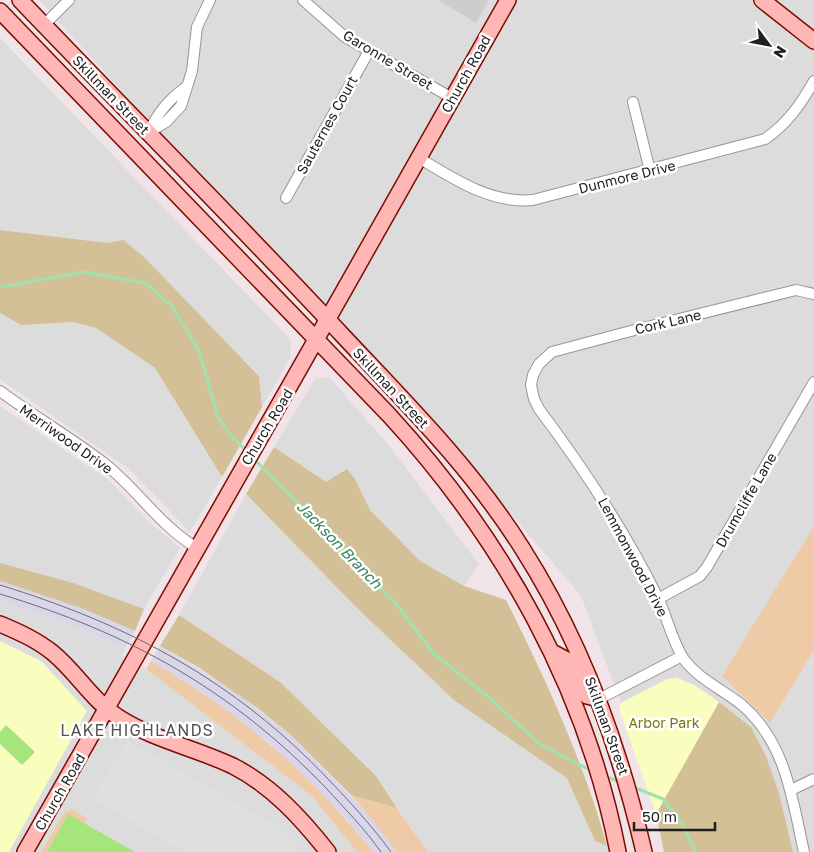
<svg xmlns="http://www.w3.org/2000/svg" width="814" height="852" font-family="'Golos Text',sans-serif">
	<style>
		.residential { fill: #dddcdd }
		.industrial { fill: #d9d5ea }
		.religious { fill: #cdcdcd }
		.grass { fill: #eecaa6 }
		.forest { fill: #d3c096 }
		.park { fill: #f9fdbe }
		.pitch { fill: #a6e57c }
		.parking { fill: #dfdfdf }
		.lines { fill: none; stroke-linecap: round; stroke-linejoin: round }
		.stream { stroke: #a1e1af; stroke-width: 3 }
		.street-casing { stroke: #969696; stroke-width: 12 }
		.secondary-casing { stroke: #7b0c00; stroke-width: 18 }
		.street { stroke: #fff; stroke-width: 10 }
		.secondary { stroke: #feb7b4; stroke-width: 15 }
		.tram { stroke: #6d6d6d; stroke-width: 1 }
		.labels { text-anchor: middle; stroke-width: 5; stroke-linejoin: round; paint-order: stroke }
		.street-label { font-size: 14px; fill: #1f1f1f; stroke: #fff }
		.park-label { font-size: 14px; fill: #727a04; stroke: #fff }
		.water-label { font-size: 15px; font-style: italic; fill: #34845b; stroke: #fff }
		.quarter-label { font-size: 16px; letter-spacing: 1px; fill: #525252; stroke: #fff }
	</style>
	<rect width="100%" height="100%" fill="#f0e4e8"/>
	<!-- residential -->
	<path class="residential" d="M39 0H814V852H793L779 793 766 756 751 727 719 702 694 685 667 679 621 703 581 596 480 477 301 289Z
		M0 38 291 340 290 358 262 407 259 375 123 240 109 243 0 230Z
		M0 313 21 324 74 322 96 328 155 368 222 477 190 532 129 469 0 379Z
		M329 377 387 443 479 564 464 586 420 561 370 510 355 479 326 482 274 447 315 379Z
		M0 406 111 482 146 519 180 548 144 609 122 655 146 669 312 796 357 852H0Z
		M246 494 356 607 455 701 567 778 595 841 607 846 608 852H428L376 776 280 682 179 615Z"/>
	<!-- industrial -->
	<path class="industrial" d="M0 581 84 609 135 631 126 647 68 623 0 600Z
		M160 646 231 689 291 735 366 812 397 852H373L342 814 271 744 207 696 151 661Z"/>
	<!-- religious -->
	<path class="religious" d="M438 0H489L476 23Z"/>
	<!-- grass -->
	<path class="grass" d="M814 526V650L770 723 722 676Z
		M151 661C243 716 306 768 373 852H357L312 796 146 669Z
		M351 795 397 808 428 852H397L366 812Z
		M71 809 87 818 78 835 80 852H41L66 810 69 812Z"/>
	<!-- forest -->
	<path class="forest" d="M0 230 108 243 123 240 144 257 259 376 262 407 222 477 155 368 96 328 74 322 21 325 0 313Z
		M274 447 326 482 347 469 355 479 370 510 420 561 464 586 506 600C546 680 583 760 607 846L595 841 567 778 455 701 356 607 246 494Z
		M0 563 73 583 144 609 135 631 84 609 0 581Z
		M179 615 280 682 376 776 397 808 351 795 291 735 256 707 198 667 160 646Z
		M719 702 751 727 766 756 779 793 793 852H664L656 814Z"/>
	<!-- park -->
	<path class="park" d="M0 641 41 661 87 711 9 852H0Z
		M677 678 694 685 719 702 656 814 619 709 621 703 667 679Z"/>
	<!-- pitch -->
	<path class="pitch" d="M6 725 35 752 22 765 0 744V732Z
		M68 814 135 852H47Z"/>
	<!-- parking -->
	<path class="parking" d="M127 741 282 829 302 852H184L93 799Z"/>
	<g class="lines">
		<!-- stream -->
		<path class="stream" d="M0 287 84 272 145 283 172 306 199 351 218 417 229 433 248 453
			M254 459 394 601 434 654 487 696 541 745 592 771
			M605 776 620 782
			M633 787 663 799 683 825 695 852"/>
		<!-- street casing -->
		<g class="street-casing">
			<path id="street" d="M303 0 345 37 452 98
				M44 25 69 0
				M633 102 650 171
				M148 133 166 122 181 106 192 71 197 27 210 0
				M148 133C158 113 168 100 186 87
				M419 158C454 179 491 204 533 200L765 139C787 124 801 104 814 81
				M286 198 369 51
				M0 391C34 416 71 438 104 463 137 489 160 526 197 548
				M658 599 700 576 707 567 814 382
				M599 699 682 656
				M791 790 814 779
				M804 852C792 798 786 743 742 705 722 689 698 679 683 658 672 640 667 617 658 598 625 531 584 469 539 409L534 399 531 385 533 375 539 364 552 352 627 332 796 290 814 294"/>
		</g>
		<!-- secondary casing -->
		<g class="secondary-casing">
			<path id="secondary" d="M20 0C128 113 239 224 345 338 408 405 473 470 522 548 582 642 619 744 644 852
				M762 0 814 41
				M0 11 389 415C502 538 586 687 618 852
				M0 624C19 632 37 640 53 653 77 673 92 700 118 717 154 740 195 748 233 766 272 786 301 818 328 852
				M552 652 567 660 579 687 587 696 599 699
				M25 852C188 569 347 284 508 0"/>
		</g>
		<!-- street -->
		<use href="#street" class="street"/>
		<!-- secondary -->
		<use href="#secondary" class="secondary"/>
		<!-- tram -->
		<path class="tram" d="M0 585C130 625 235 681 329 780 351 803 372 826 391 852
			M0 594C129 633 232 690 326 788 345 809 365 829 381 852"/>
	</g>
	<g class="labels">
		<!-- street labels -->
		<g class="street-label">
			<text transform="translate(388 60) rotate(31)" y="5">Garonne Street</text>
			<text transform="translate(466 74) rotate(-61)" y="5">Church Road</text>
			<text transform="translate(111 95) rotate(46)" y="5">Skillman Street</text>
			<text transform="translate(327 125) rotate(-61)" y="5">Sauternes Court</text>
			<text transform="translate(627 177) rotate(-14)" y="5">Dunmore Drive</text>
			<text transform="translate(668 322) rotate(-13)" y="5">Cork Lane</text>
			<text transform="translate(391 388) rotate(47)" y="5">Skillman Street</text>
			<text transform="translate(267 427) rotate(-59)" y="5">Church Road</text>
			<text transform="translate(66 439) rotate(35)" y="5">Merriwood Drive</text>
			<text transform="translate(746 500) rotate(-60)" y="5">Drumcliffe Lane</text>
			<text transform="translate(633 557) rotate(62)" y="5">Lemmonwood Drive</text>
			<text transform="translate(607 726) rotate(70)" y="5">Skillman Street</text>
			<text transform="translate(60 792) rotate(-60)" y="5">Church Road</text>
		</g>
		<!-- park labels -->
		<g class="park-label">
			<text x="664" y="728">Arbor Park</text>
		</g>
		<!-- water labels -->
		<g class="water-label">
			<text transform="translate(339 545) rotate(46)" y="5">Jackson Branch</text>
		</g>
		<!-- quarter labels -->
		<g class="quarter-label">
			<text x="137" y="736">LAKE HIGHLANDS</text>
		</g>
	</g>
	<!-- north arrow -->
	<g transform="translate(769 45) rotate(122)" stroke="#ffffff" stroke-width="4" paint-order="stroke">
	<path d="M0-4L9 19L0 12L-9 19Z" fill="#1f1f1f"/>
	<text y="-8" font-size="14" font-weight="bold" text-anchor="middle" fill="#1f1f1f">N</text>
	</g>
	<!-- scale -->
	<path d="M634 822v8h81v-8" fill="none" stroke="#1f1f1f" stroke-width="2.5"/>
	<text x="642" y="822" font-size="15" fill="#1f1f1f" stroke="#ffffff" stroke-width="4" paint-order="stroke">50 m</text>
</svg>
